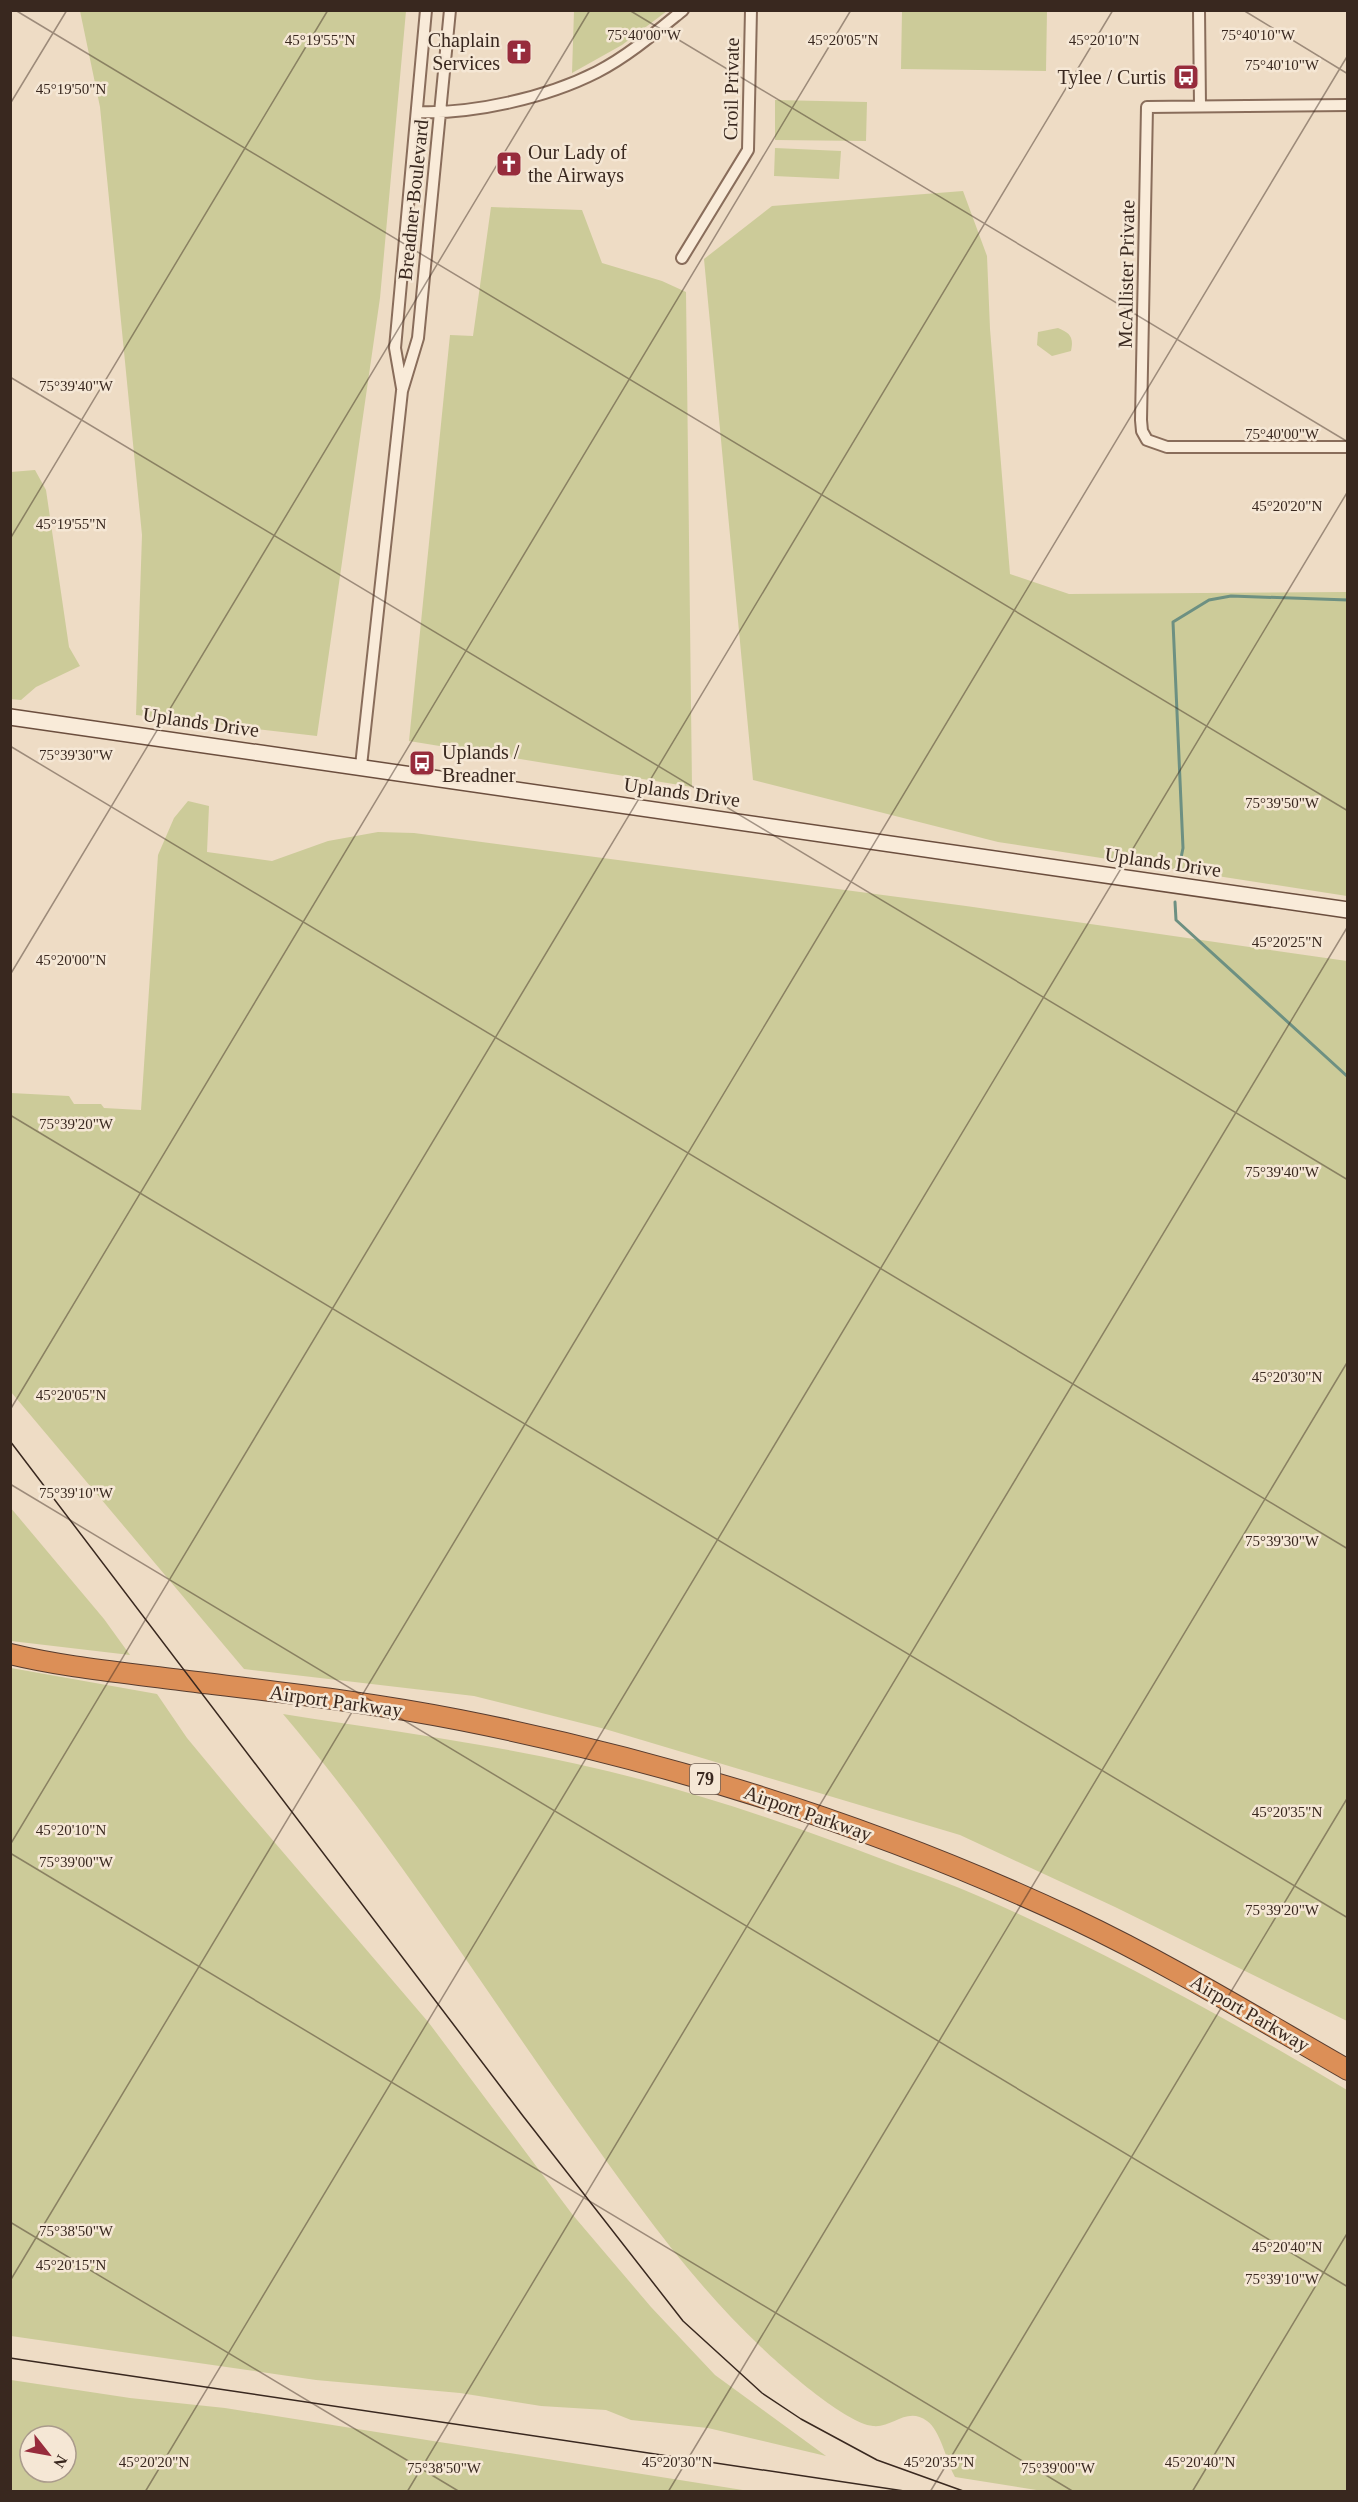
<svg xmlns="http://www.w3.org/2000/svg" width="1358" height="2502" font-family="Georgia,serif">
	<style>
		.green { fill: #cccb99; fill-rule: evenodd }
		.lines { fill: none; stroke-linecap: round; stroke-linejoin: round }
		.stream { stroke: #6d9082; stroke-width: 3 }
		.street-casing { stroke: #896d5b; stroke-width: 14 }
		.secondary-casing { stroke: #6b4e3e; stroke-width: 18 }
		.highway-casing { stroke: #573c2f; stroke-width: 22 }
		.street { stroke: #f9ebd9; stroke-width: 10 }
		.secondary { stroke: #f9ebd9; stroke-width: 15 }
		.highway { stroke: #dc8f57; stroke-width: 20 }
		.tram { stroke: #39281f; stroke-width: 1.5 }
		.ticks { fill: none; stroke: #39281f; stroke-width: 1.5; stroke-opacity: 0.45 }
		.labels { text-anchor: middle; stroke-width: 5; stroke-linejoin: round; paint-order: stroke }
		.shield { fill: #f5e7d5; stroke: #716156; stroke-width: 1.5 }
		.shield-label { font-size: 18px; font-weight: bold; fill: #39281f }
		.poi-label { font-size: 20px; fill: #39281f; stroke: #f5e7d5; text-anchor: end }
		.street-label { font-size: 20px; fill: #39281f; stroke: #f5e7d5 }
		.ticks-label { font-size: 15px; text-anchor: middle; fill: #39281f; stroke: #f5e7d5; stroke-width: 5; stroke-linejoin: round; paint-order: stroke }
	</style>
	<rect width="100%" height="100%" fill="#eedcc5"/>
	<!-- green -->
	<path class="green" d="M80 11H406L380 298 317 736 136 715 142 535 100 107Z
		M574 11V10L667 11 622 45 572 73Z
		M902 11H1047L1046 71 901 69Z
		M775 100 867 102 866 141 775 140Z
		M775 148 841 151 839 179 774 176Z
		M963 191 987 256 990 329 1010 574 1069 594 1347 592V896L998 842 753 780 704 259 772 206Z
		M491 207 582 210 602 263 662 281 686 292 692 787 409 741 450 335 473 336Z
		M1058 328C1070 333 1074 337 1071 351L1052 356 1037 345 1038 332Z
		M35 470 46 490 69 647 80 666 36 687 21 700 10 699 11 472Z
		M188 801 209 806 207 852 272 861 328 841 378 832 414 833 966 906 1347 961V2021L1115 1907 960 1835 605 1729 474 1696 244 1669 11 1392V1093L69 1096 74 1104H101L104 1108 141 1110 158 855 174 818Z
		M10 1507 104 1619 130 1655 11 1641Z
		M11 1668 157 1694 187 1738 240 1802 429 2023 572 2214 651 2307 715 2375 826 2456 708 2428 631 2420 606 2410 541 2406 460 2393 316 2380 11 2336Z
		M283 1714C403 1733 525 1748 643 1780 726 1802 807 1831 887 1861 919 1873 952 1884 983 1898 1108 1953 1230 2020 1347 2090V2491L1049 2492 955 2477C946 2461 941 2431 927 2421 907 2406 893 2428 873 2426 845 2423 782 2367 761 2347 690 2280 634 2200 578 2121 481 1985 391 1841 283 1714Z
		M11 2380 130 2398 225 2408 749 2491H11ZM30 2436H66V2472H30Z"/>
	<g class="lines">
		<!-- stream -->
		<path class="stream" d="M1181 858 1183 848 1173 622 1209 600 1231 596 1348 600
			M1175 902 1176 920 1348 1077"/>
		<!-- street casing -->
		<g class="street-casing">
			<path id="street" d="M1199 10 1200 106
				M1348 105 1147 107 1141 420 1142 431 1147 440 1167 447H1348
				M418 112C473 114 546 98 597 72 628 56 656 32 683 10
				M682 258 748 150 751 10
				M402 388 395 348 426 10
				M361 766 402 391 418 338 450 10"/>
		</g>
		<!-- secondary casing -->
		<g class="secondary-casing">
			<path id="secondary" d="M10 717 1348 910"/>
		</g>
		<!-- highway casing -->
		<g class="highway-casing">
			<path id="highway" d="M10 1654C64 1667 118 1672 172 1679 268 1691 365 1701 460 1720 672 1762 878 1827 1074 1919 1169 1964 1257 2018 1348 2070"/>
		</g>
		<!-- street -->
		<use href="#street" class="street"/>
		<!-- secondary -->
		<use href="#secondary" class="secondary"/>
		<!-- highway -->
		<use href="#highway" class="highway"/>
		<!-- tram -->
		<path class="tram" d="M10 1441 523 2116 683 2321 762 2393 801 2419 877 2460 966 2492
			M10 2358 911 2492"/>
	</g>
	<!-- ticks -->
	<path class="ticks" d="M15 10 1348 811M629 10 1348 442M1243 10 1348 74M10 104 67 10M10 377 1348 1180M10 539 328 10M10 746 1348 1549M10 975 590 10M10 1115 1348 1918M10 1410 851 10M10 1484 1348 2287M10 1845 1113 10M10 1853 1074 2492M10 2222 460 2492M10 2281 1348 55M145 2492 1348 491M407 2492 1348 926M668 2492 1348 1361M930 2492 1348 1797M1192 2492 1348 2232"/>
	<!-- icons -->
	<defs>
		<g id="church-square" transform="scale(1.35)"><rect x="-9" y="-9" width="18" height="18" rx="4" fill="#972c3c" stroke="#f5e7d5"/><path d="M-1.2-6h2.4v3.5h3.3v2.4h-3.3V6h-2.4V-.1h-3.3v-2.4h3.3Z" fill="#fff"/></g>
		<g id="bus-square" transform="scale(1.35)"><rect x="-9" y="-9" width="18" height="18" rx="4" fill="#972c3c" stroke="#f5e7d5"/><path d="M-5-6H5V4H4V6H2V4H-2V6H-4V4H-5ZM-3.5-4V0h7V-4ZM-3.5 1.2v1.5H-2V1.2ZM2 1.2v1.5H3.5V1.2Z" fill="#fff"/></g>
	</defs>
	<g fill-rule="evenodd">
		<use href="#church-square" x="519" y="52"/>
		<use href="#bus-square" x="1186" y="77"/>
		<use href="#church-square" x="509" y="164"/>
		<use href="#bus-square" x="422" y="763"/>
	</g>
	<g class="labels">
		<!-- shield labels -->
		<rect class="shield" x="690" y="1764" width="30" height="30" rx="4.5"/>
		<g class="shield-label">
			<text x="705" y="1785">79</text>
		</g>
		<!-- poi labels -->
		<g class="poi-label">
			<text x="500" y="47">Chaplain<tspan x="500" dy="23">Services</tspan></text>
			<text x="1166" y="84">Tylee / Curtis</text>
			<text x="528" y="159" text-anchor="start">Our Lady of<tspan x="528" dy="23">the Airways</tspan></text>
			<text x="442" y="759" text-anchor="start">Uplands /<tspan x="442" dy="23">Breadner</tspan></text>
		</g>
		<!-- street labels -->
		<g class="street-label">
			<text transform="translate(731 89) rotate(-89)" y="7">Croil Private</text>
			<text transform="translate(413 200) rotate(-84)" y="7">Breadner Boulevard</text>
			<text transform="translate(1126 274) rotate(-89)" y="7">McAllister Private</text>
			<text transform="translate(201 722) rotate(8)" y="7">Uplands Drive</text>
			<text transform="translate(682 792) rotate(8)" y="7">Uplands Drive</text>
			<text transform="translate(1163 862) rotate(8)" y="7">Uplands Drive</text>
			<text transform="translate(336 1701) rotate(8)" y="7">Airport Parkway</text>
			<text transform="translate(808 1813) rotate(19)" y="7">Airport Parkway</text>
			<text transform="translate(1250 2013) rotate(30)" y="7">Airport Parkway</text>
		</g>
	</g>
	<g class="ticks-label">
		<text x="644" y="40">75°40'00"W</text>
		<text x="1258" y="40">75°40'10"W</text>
		<text x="320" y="45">45°19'55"N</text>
		<text x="843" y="45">45°20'05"N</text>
		<text x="1104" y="45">45°20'10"N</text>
		<text x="1282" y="70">75°40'10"W</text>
		<text x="71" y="94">45°19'50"N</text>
		<text x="76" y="391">75°39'40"W</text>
		<text x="1282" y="439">75°40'00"W</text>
		<text x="1287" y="511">45°20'20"N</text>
		<text x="71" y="529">45°19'55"N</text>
		<text x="76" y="760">75°39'30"W</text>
		<text x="1282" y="808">75°39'50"W</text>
		<text x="1287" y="947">45°20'25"N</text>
		<text x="71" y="965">45°20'00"N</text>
		<text x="76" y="1129">75°39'20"W</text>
		<text x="1282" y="1177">75°39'40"W</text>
		<text x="1287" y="1382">45°20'30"N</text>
		<text x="71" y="1400">45°20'05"N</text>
		<text x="76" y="1498">75°39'10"W</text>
		<text x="1282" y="1546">75°39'30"W</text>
		<text x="1287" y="1817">45°20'35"N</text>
		<text x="71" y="1835">45°20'10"N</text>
		<text x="76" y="1867">75°39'00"W</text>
		<text x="1282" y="1915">75°39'20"W</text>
		<text x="76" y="2236">75°38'50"W</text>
		<text x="1287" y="2252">45°20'40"N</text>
		<text x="71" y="2270">45°20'15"N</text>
		<text x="1282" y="2284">75°39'10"W</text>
		<text x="154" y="2467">45°20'20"N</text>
		<text x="677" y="2467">45°20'30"N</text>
		<text x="939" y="2467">45°20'35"N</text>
		<text x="1200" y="2467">45°20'40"N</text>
		<text x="444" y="2473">75°38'50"W</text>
		<text x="1058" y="2473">75°39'00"W</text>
	</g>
	<!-- border -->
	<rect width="1358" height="2502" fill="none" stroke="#39281f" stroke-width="24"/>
	<!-- north arrow -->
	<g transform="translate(48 2454) rotate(121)"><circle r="28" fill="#f5e7d5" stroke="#aa9b8c" stroke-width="1.5"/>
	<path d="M0-4.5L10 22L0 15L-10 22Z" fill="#972c3c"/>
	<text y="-9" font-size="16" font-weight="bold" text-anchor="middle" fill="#39281f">N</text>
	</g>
</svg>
